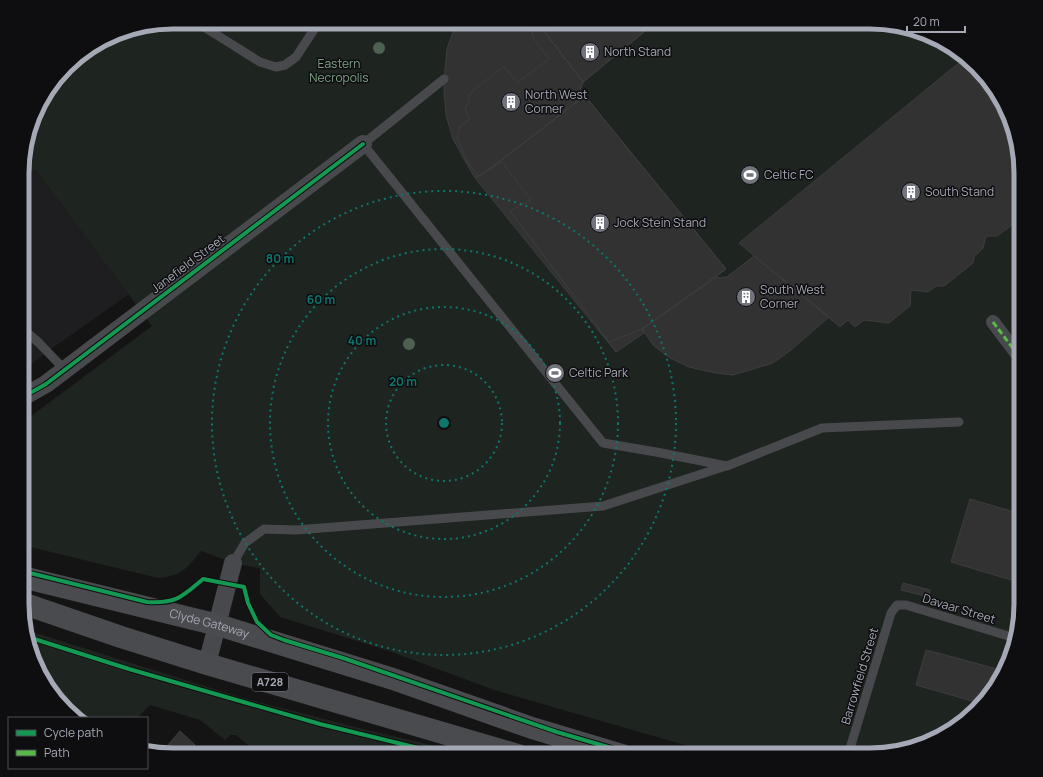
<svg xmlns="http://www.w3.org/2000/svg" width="1043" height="777" font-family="Manrope,sans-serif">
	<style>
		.built { fill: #1e1e20 }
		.green { fill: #1e241f }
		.building { fill: #323233; stroke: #3d3d40 }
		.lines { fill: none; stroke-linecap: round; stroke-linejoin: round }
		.service { stroke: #48494d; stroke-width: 9 }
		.pedestrian { stroke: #48494d; stroke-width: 14 }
		.minor { stroke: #48494d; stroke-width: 18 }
		.primary { stroke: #4a4b4f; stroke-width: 22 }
		.quiet { stroke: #58b947; stroke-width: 3; stroke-dasharray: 6 3; stroke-linecap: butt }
		.cycleway-casing { stroke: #0e0e10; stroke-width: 6 }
		.cycleway { stroke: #139951; stroke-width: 4 }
		.tree { fill: #4d6151 }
		.ring { fill: none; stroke: #0f766e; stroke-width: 2; stroke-dasharray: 2 4 }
		.labels { text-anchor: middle; stroke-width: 3; stroke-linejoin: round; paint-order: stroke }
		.shield { fill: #0e0e10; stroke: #787a84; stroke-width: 1 }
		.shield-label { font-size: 11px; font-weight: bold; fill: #a5a8b5 }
		.poi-label { font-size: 12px; fill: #a5a8b5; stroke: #0e0e10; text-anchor: start }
		.park-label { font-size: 12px; fill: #7ca083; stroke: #0e0e10 }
		.street-label { font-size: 12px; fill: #a5a8b5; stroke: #0e0e10 }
		.rim { fill: none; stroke: #a5a8b5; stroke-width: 5 }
		.centre { fill: #0f766e; stroke: #0e0e10; stroke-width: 2 }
		.ring-label { font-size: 12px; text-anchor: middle; font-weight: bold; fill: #0f766e; stroke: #0e0e10; stroke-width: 3; stroke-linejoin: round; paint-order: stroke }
	</style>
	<rect width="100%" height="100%" fill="#141414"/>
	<!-- built -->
	<path class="built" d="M36 170 129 294 47 352 23 371V177Z"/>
	<!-- green -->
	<path class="green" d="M173 22H880L928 33 969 59 1006 106 1021 173V614L1010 662 984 703 937 740 870 755H719L494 690 386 650 280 617 260 594V568C239 566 220 558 201 551 187 568 182 576 158 578L22 545 23 422 152 326 36 170 23 177V153L42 98 74 59 124 30Z
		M26 630 240 697 363 729 473 755H255L254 750 236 735H230L225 740 200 720 150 705 137 718H74L38 671Z"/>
	<!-- building -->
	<path class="building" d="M459 22H537L583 82 580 90 585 96 484 173 475 178 464 159 453 139 446 115 444 91 445 69 447 49 453 32Z
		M535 22H537L583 82 580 90 585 96 484 173 478 176 468 163 457 138 460 126 469 120 465 108 469 102V94L504 66 517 83 549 59 532 36Z
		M537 22H656L583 82Z
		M537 22H656L583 82Z
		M966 57 969 59 1001 100 1007 112 1021 173 1020 219 997 236H986L983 248 974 257 973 263 944 286H936L928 292 911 290 910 306 889 323 864 320 855 327 848 320 840 327 739 243Z
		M585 96 726 269 642 329 644 333 616 352 475 178 484 173Z
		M585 96 726 269 642 329 609 342 510 211 531 200 502 162 484 173Z
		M754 256 829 317 791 350 773 363 733 375 715 373 689 367 670 358 653 345 642 329 717 277 721 278 727 277Z
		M970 499 1021 514V583L951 562Z
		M903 583 930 590 929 597 901 590Z
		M926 650 953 657 1004 671 983 704 916 685Z
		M180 731 195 745 186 755H177L167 746Z
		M167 746 177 755 160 754Z"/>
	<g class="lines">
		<!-- service -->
		<path class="service" d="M196 22 260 62 276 67 285 65 296 57 319 22
			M444 79 363 144 603 443 656 452 727 466 822 428 959 422
			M23 329 39 343 65 370
			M233 563 245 543 264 529 296 530 603 506 726 466
			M848 755 891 613 897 605H906L1015 638"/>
		<!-- pedestrian -->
		<path class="pedestrian" d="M993 322 1021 359"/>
		<!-- minor -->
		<path class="minor" d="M23 397 46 384 363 144
			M207 664 233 563"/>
		<!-- primary -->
		<g class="primary">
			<path id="s1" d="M22 577 218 625 393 679 532 728 622 755"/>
			<path d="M22 603 121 637 207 664 518 755"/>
		</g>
		<!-- quiet -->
		<path class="quiet" d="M993 322 1021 359"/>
		<!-- cycleway casing -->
		<g class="cycleway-casing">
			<path id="cycleway" d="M23 397 46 384 363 144
				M22 571 147 602C176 604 182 597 203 579L244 587 248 603 257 622 271 635 284 640 343 658 557 732 635 755
				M28 637 129 669 320 724 447 755"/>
		</g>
		<!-- cycleway -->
		<use href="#cycleway" class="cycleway"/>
	</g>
	<!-- trees -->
	<g class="tree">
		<circle cx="379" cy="48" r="6"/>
		<circle cx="409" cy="344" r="6"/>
	</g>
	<!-- distance rings -->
	<g class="ring">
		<circle cx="444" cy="423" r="58"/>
		<circle cx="444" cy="423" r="116"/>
		<circle cx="444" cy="423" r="174"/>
		<circle cx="444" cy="423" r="232"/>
	</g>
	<!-- icons -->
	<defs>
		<g id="building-disc" transform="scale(1)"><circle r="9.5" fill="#72747d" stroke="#0e0e10"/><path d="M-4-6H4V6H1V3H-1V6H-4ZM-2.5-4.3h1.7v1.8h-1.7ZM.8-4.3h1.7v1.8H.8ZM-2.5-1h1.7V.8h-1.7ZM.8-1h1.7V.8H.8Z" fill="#fff"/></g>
		<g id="stadium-disc" transform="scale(1)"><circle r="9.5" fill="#72747d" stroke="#0e0e10"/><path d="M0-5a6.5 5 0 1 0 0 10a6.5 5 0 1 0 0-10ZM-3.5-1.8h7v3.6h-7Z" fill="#fff"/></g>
	</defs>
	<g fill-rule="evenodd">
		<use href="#building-disc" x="590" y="52"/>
		<use href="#building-disc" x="511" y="102"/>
		<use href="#stadium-disc" x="750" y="175"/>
		<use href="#building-disc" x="911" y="192"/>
		<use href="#building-disc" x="600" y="223"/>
		<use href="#building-disc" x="746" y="297"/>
		<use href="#stadium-disc" x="555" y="373"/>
	</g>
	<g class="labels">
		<!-- shield labels -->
		<rect class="shield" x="252" y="673" width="36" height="18" rx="3"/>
		<g class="shield-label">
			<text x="270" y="686">A728</text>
		</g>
		<!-- poi labels -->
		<g class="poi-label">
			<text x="604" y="56">North Stand</text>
			<text x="525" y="99">North West<tspan x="525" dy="14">Corner</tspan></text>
			<text x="764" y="179">Celtic FC</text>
			<text x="925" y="196">South Stand</text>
			<text x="614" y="227">Jock Stein Stand</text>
			<text x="760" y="294">South West<tspan x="760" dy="14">Corner</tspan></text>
			<text x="569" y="377">Celtic Park</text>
		</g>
		<!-- park labels -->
		<g class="park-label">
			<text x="339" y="68">Eastern<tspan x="339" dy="14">Necropolis</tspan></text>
		</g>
		<!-- street labels -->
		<g class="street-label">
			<text transform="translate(188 264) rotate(-37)" y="4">Janefield Street</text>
			<text transform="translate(959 609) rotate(17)" y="4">Davaar Street</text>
			<text dy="4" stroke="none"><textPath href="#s1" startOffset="193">Clyde Gateway</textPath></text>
			<text transform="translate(860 676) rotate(-73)" y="4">Barrowfield Street</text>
		</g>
	</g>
	<!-- crop -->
	<path d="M0 0H1043V777H0ZM173 29H870A144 144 0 0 1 1014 173V604A144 144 0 0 1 870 748H173A144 144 0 0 1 29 604V173A144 144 0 0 1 173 29Z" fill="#0e0e10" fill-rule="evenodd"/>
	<path class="rim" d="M173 29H870A144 144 0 0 1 1014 173V604A144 144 0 0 1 870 748H173A144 144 0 0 1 29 604V173A144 144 0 0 1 173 29Z"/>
	<circle cx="444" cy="423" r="6" class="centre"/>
	<g class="ring-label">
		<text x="280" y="263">80 m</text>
		<text x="321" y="304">60 m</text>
		<text x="362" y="345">40 m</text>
		<text x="403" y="386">20 m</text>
	</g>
	<!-- legend -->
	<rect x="8" y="717" width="140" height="52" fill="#0e0e10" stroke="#4a4c52"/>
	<rect x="16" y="730" width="20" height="6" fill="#139951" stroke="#4a4c52"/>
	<text x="44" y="737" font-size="12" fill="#a5a8b5">Cycle path</text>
	<rect x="16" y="750" width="20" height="6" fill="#58b947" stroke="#4a4c52"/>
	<text x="44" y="757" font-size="12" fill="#a5a8b5">Path</text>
	<!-- scale -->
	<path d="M907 26v6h58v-6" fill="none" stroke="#a5a8b5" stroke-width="2"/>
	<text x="913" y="26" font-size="12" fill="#a5a8b5" stroke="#0e0e10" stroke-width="3" paint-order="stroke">20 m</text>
</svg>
